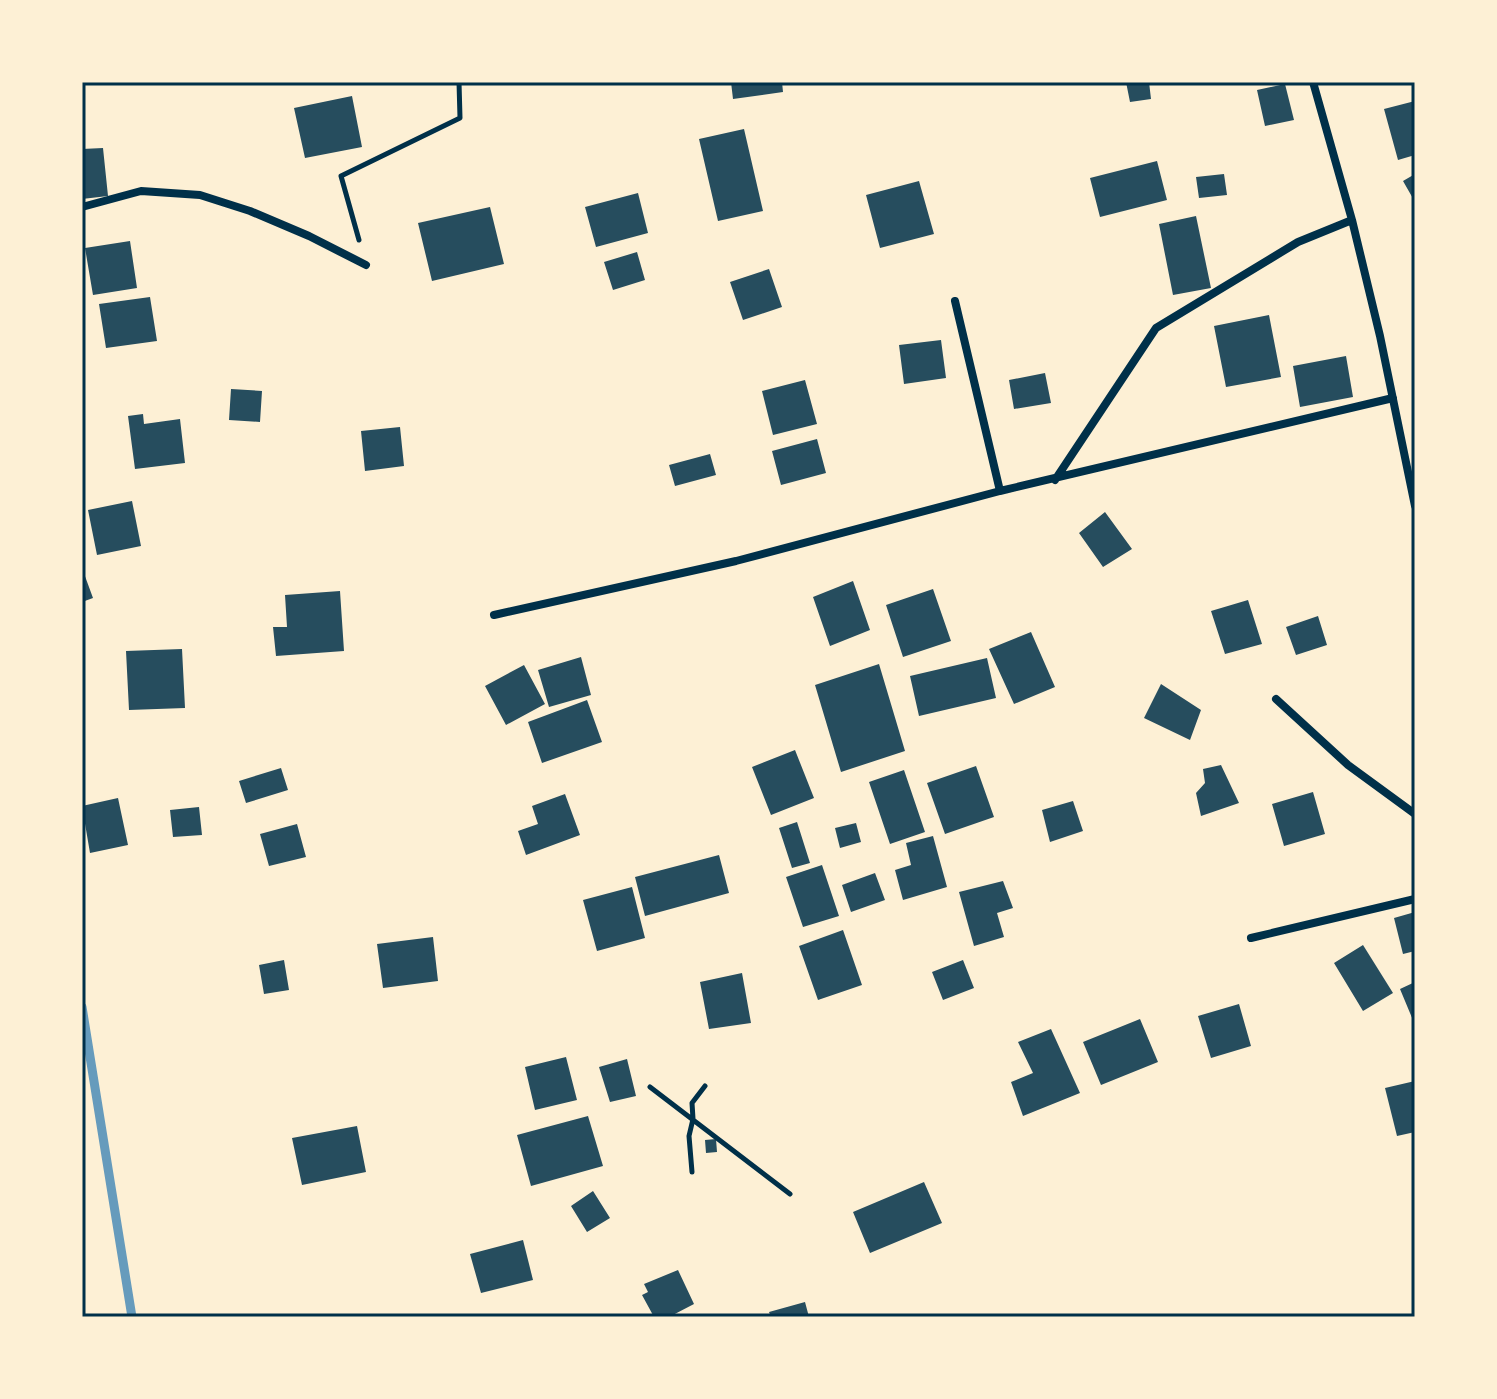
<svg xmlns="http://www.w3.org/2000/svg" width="1497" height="1399" font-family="'Fira Sans Condensed',sans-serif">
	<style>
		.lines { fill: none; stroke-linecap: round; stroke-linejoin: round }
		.stream { stroke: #669bbc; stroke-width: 9 }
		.building { fill: #264d5e }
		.path { stroke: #003049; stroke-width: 5 }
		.minor { stroke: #003049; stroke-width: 8 }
		.neatline { fill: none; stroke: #003049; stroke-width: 3 }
	</style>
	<rect width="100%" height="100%" fill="#fdf0d5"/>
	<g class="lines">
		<!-- stream -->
		<path class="stream" d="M82 1007 132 1317"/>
	</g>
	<!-- building -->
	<path class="building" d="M731 82H782L783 92 733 99Z
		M1126 82H1149L1151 99 1130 102Z
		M1285 84 1294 120 1265 126 1257 90Z
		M352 96 362 147 305 158 294 108Z
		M1415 101V155L1398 160 1384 109Z
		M744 129 763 211 718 221 699 139Z
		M103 148 108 196 82 199V149Z
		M1157 161 1167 200 1100 217 1090 178Z
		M1224 174 1227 195 1199 198 1196 177Z
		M1415 174V202L1403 181Z
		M919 181 934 234 880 248 866 195Z
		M638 193 648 233 596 247 585 207Z
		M490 207 504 264 432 281 418 223Z
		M1196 216 1211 288 1173 295 1159 224Z
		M130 241 137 288 93 295 85 248Z
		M637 252 645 280 613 290 604 262Z
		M769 269 782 307 743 320 730 282Z
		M150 297 157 341 106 348 99 304Z
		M1269 315 1281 377 1226 387 1214 326Z
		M941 340 946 378 904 384 899 345Z
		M1346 356 1353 397 1300 407 1293 366Z
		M1045 373 1051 403 1014 409 1009 380Z
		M805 380 817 424 773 435 762 391Z
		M231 389 262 391 260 422 229 420Z
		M143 414 144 424 180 419 185 463 135 469 128 416Z
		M400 427 404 466 365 471 361 431Z
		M817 439 826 473 781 485 772 451Z
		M710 454 716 475 675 486 669 465Z
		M132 501 141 546 97 555 88 510Z
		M1105 512 1132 549 1103 567 1079 533Z
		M82 568 93 598 82 602Z
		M853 581 870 630 830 646 813 597Z
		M933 589 951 641 903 657 886 605Z
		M340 591 344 651 276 656 273 627H287L285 595Z
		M1248 600 1262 644 1225 654 1211 611Z
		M1318 616 1327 645 1296 655 1286 627Z
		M1031 632 1055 687 1014 704 989 649Z
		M182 649 185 708 129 710 126 651Z
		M581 657 591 695 549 707 538 670Z
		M987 658 996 698 919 716 910 676Z
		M879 664 905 751 841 772 815 685Z
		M524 665 545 704 506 725 485 686Z
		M1161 684 1201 710 1190 740 1144 718Z
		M587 700 602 742 542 763 528 722Z
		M795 750 814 798 771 815 752 767Z
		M1221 765 1239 803 1201 816 1196 793 1205 783 1203 769Z
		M976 766 994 817 945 834 927 783Z
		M281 768 288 790 246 803 239 781Z
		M904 770 925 832 890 844 869 782Z
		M1313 792 1325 834 1284 846 1272 804Z
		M565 794 580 835 526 855 518 831 538 824 532 806Z
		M118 798 128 845 90 853 82 806Z
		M1073 801 1083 831 1050 842 1042 810Z
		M199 807 202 835 173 837 170 810Z
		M797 822 810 863 792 868 779 828Z
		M856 823 861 842 840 848 835 828Z
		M297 824 306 857 269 866 260 834Z
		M933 836 947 887 903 900 895 870 911 865 906 843Z
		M719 855 729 893 645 916 635 877Z
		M822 865 839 916 803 927 786 877Z
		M875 873 885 900 851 912 842 885Z
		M1003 881 1013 908 997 913 1004 937 974 946 959 892Z
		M632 887 645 938 597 951 583 900Z
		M1415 912V951L1403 954 1394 918Z
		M843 930 862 985 818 1000 799 946Z
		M433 937 438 981 383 988 377 944Z
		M1363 945 1393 993 1363 1011 1334 963Z
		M284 960 289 990 264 994 259 965Z
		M963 960 974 988 943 1000 932 972Z
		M742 973 751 1023 709 1029 700 982Z
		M1415 982V1025L1400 989Z
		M1239 1004 1251 1046 1211 1058 1198 1016Z
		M1140 1019 1158 1062 1101 1085 1083 1042Z
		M1051 1029 1080 1093 1023 1116 1011 1082 1033 1073 1018 1042Z
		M566 1057 577 1100 535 1110 525 1067Z
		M627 1059 636 1096 610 1102 599 1067Z
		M1415 1081V1132L1397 1136 1385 1088Z
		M588 1116 603 1166 531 1186 517 1135Z
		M357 1126 366 1172 302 1185 292 1138Z
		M716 1139 717 1152 706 1153 705 1140Z
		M924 1182 942 1223 870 1253 853 1212Z
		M593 1191 610 1218 587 1232 571 1206Z
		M523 1240 533 1280 481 1293 470 1254Z
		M678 1270 694 1304 669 1317H654L642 1295 648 1292 644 1284Z
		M805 1302 809 1317H771L769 1312Z"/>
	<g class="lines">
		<!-- path -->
		<path class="path" d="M359 240 341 176 460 118 459 82
			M650 1087 790 1194
			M692 1172 689 1136 693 1119 692 1103 705 1086"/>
		<!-- minor -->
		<path class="minor" d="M1313 82 1352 220 1380 336 1415 506
			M82 207 141 191 200 195 250 211 309 236 366 265
			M955 301 1000 491
			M1055 480 1156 328 1298 242 1352 220
			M494 615 736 561 1000 491 1393 398
			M1276 699 1348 765 1415 814
			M1251 938 1415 899"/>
	</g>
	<!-- border -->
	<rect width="1497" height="1399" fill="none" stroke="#fdf0d5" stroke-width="168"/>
	<rect x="84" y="84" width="1329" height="1231" class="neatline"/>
</svg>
